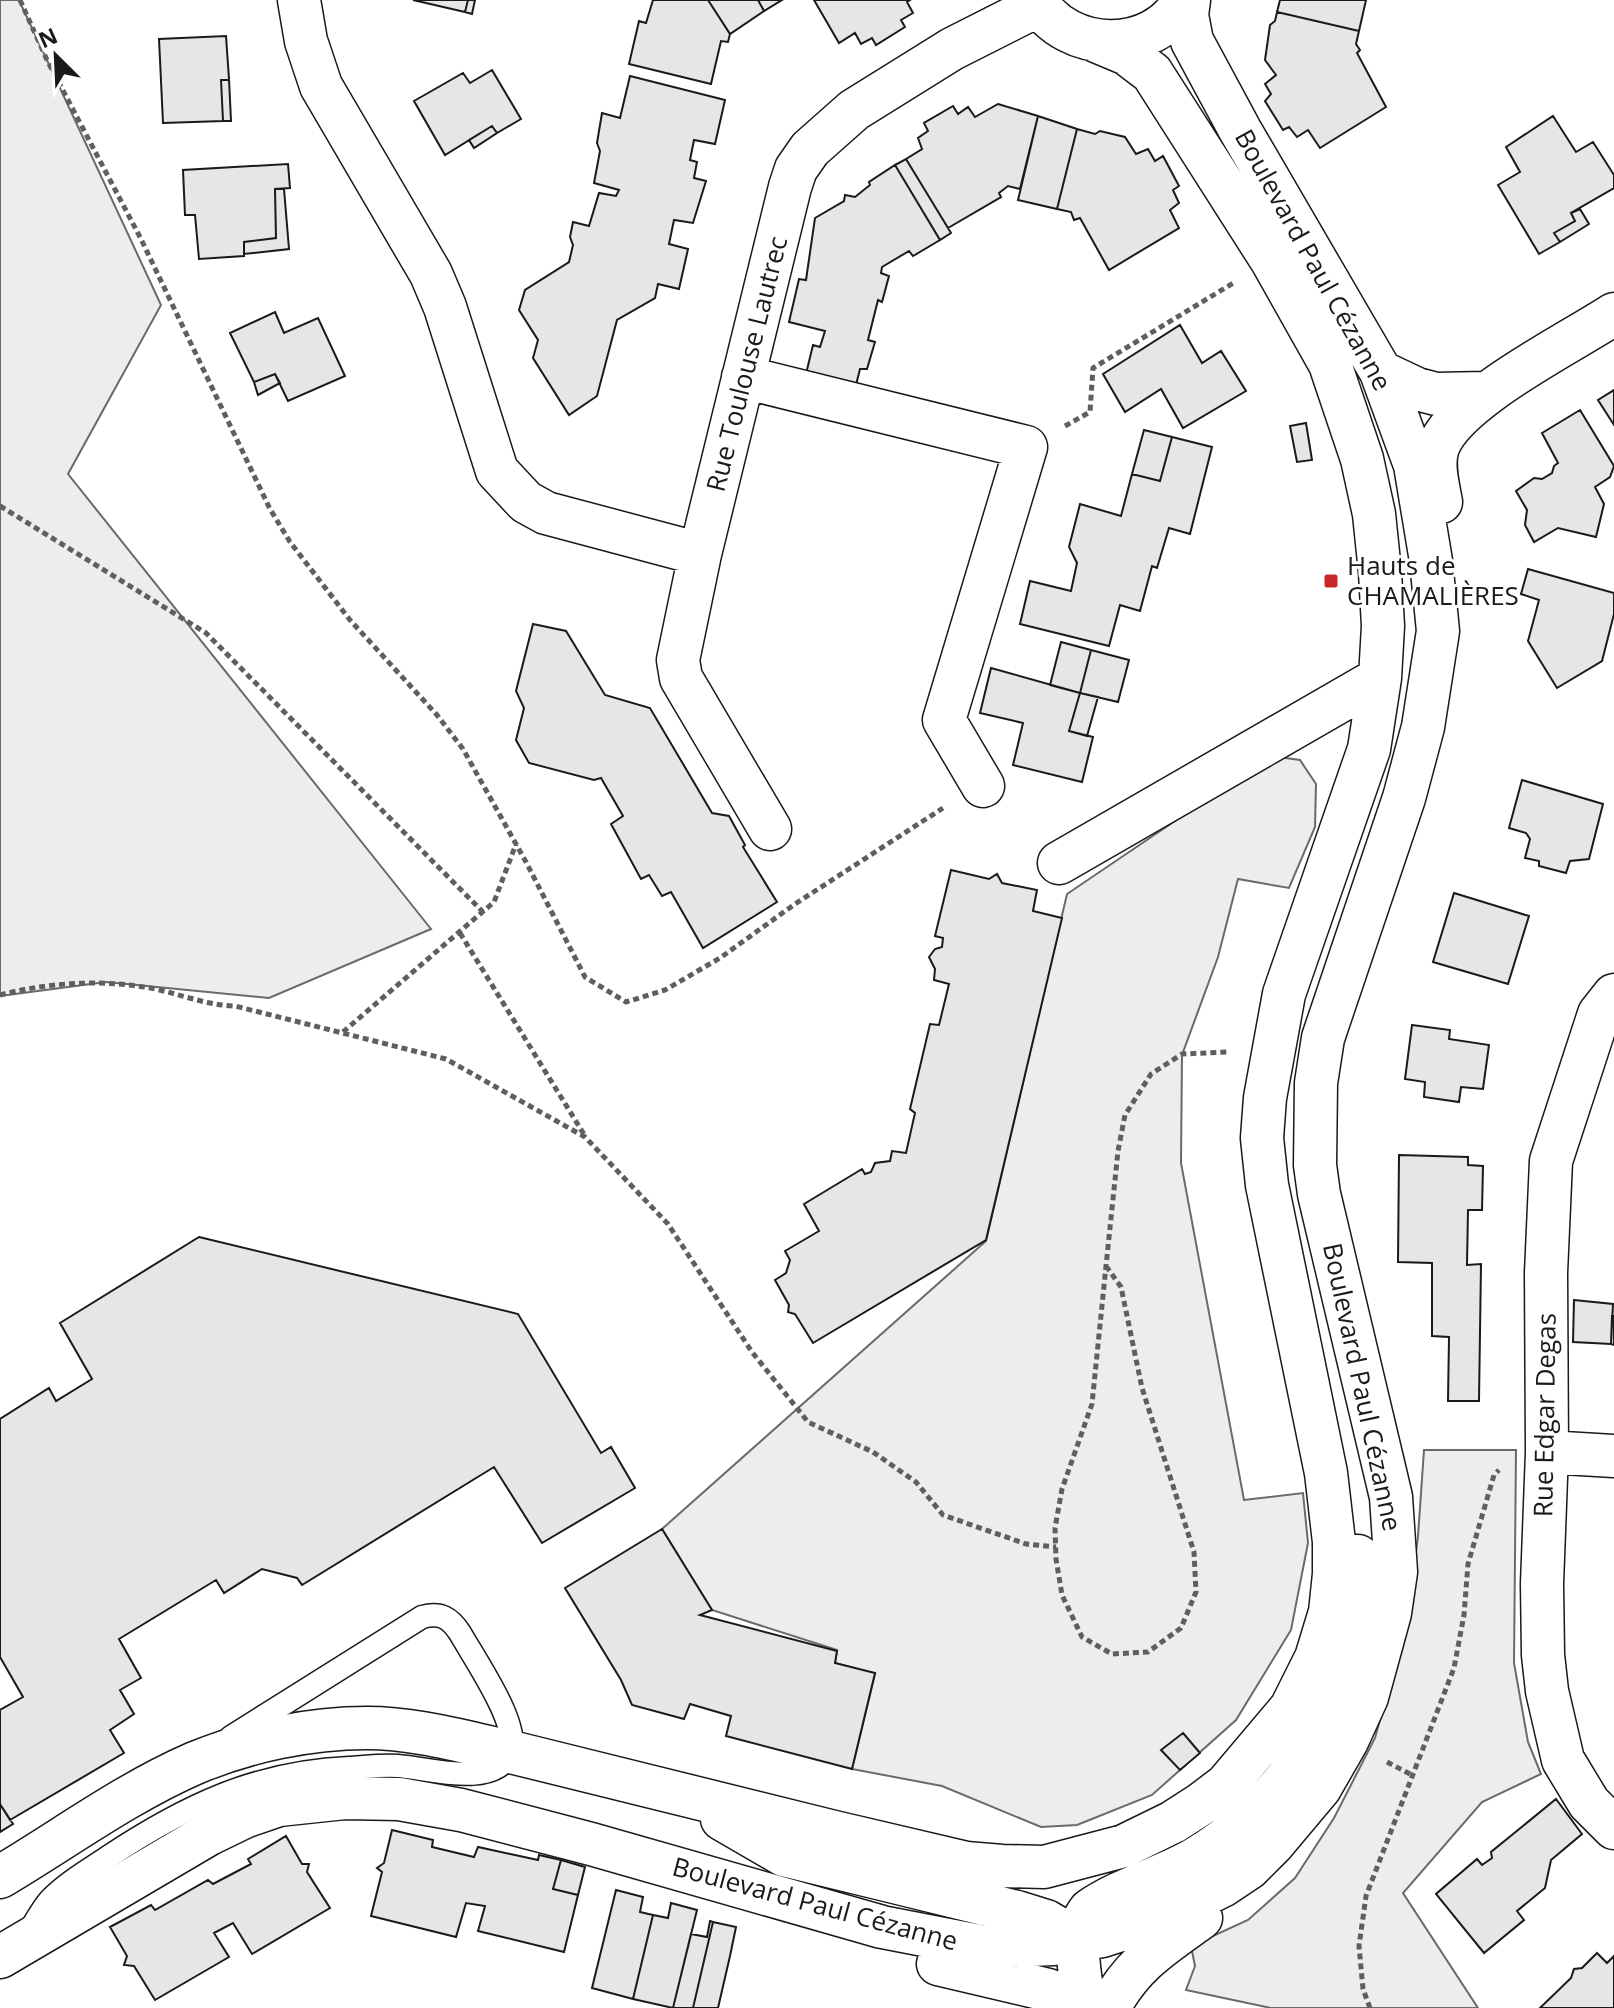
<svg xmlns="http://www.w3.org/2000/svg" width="1614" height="2008" font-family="'Open Sans',sans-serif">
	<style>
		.green { fill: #ededed; stroke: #6a6a6a; stroke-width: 2 }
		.building { fill: #e6e6e6; stroke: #1a1a1a; stroke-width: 2 }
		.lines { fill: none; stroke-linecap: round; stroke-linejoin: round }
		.lane-casing { stroke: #1a1a1a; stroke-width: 25 }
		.street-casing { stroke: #1a1a1a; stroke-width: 45 }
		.path { stroke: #5f5f5f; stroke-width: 5; stroke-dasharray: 6 4; stroke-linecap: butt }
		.lane { stroke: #fff; stroke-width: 22 }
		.street { stroke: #fff; stroke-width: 42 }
		.poi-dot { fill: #c62828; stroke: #fff; stroke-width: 3 }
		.labels { text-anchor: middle; stroke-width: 6; stroke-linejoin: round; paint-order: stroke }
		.street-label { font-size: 26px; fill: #1a1a1a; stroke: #fff }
		.poi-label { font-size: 26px; fill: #1a1a1a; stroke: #fff; text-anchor: start }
	</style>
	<rect width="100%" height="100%" fill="#fff"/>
	<!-- green -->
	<path class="green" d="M0 0H19L161 305 68 474 431 929 269 998 106 982 0 996Z
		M1271 756 1300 760 1316 784 1315 827 1289 888 1238 879 1218 957 1182 1055 1181 1163 1244 1500 1303 1493 1308 1543 1291 1630 1236 1720 1152 1795 1077 1825 1041 1827 942 1786 852 1769 875 1674 835 1663 837 1650 712 1610 662 1529 986 1241 1067 894Z
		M1424 1450H1516L1514 1663 1528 1742 1541 1774 1482 1802 1403 1893 1478 2008H1271L1186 1990 1195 1966 1191 1946 1248 1920 1295 1878 1334 1818 1375 1738 1407 1624 1418 1536Z"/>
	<!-- building -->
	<path class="building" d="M413 0H468L465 12Z
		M468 0H475L472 14 465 12Z
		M653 0H708L730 34 728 42 721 41 711 84 629 64 639 21 646 23Z
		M708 0H758L764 11 730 34Z
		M758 0H782L764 11Z
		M814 0H910L907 2 913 13 901 20 905 27 876 45 872 38 861 44 855 33 839 43Z
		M1280 0H1366L1359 31 1277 12Z
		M1277 12 1359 31 1356 44 1360 50 1357 53 1386 107 1320 148 1308 130 1297 137 1289 127 1283 130 1265 101 1271 94 1265 84 1276 75 1265 60 1270 25 1275 21Z
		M226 36 229 79 221 80 223 121 163 123 159 39Z
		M492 70 521 119 497 133 492 126 445 155 414 101 463 73 470 83Z
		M630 76 725 100 715 144 694 140 690 160 697 162 694 178 706 181 693 223 674 220 669 244 688 249 679 289 658 284 655 298 617 320 597 396 569 415 533 358 538 340 519 310 525 290 569 262 573 245 570 237 573 222 589 226 599 193 616 196 619 190 594 183 600 151 597 143 602 113 620 118Z
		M229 79 231 121H223L221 80Z
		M998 104 1038 116 1020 189 1008 186 999 193 1001 197 948 228 906 159 922 149 918 138 928 131 924 123 953 106 958 114 968 107 975 117Z
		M1038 116 1077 129 1057 209 1018 200Z
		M1553 116 1576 152 1593 142 1614 175V188L1571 213 1575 221 1554 233 1560 242 1539 254 1498 185 1520 172 1506 147Z
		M492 126 497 133 474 148 469 140Z
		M1077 129 1095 134 1100 131 1125 137 1136 154 1148 149 1155 161 1163 156 1179 186 1173 190 1179 203 1170 210 1179 228 1109 270 1080 218 1074 220 1071 212 1057 209Z
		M906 159 951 233 940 240 895 165Z
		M288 164 290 188 275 189 276 238 244 242V256L199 259 195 215H185L183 170Z
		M895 165 940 240 913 256 909 251 882 267 881 273 889 276 882 302 878 300 868 340 875 342 867 369H860L856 385 806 374 813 345 820 347 825 331 789 322 799 279 806 280 815 218 844 201 845 195 855 197 870 185 869 182Z
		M275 189H284L289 249 244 254V242L276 238Z
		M1580 209 1589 224 1560 242 1554 233 1575 221 1571 213Z
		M275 312 284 333 318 318 345 376 288 401 275 374 254 382 230 333Z
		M1180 325 1202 363 1221 351 1246 391 1183 428 1161 389 1125 412 1103 374Z
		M275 374 280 383 258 395 254 382Z
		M1614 390V425L1598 400Z
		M1580 410 1614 466 1610 477 1595 487 1604 504 1596 537 1558 528 1534 542 1525 525 1527 510 1516 491 1534 478 1542 479 1552 473 1554 466 1558 463 1542 433Z
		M1306 423 1312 460 1297 462 1290 426Z
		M1144 430 1172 437 1160 481 1132 474Z
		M1172 437 1212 447 1190 534 1169 528 1157 568 1152 566 1140 611 1120 605 1109 646 1020 624 1030 581 1071 591 1077 563 1069 547 1080 504 1121 516 1132 474 1160 481Z
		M1528 569 1614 593V614L1602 661 1557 688 1528 641 1539 600 1521 594Z
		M533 624 566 631 605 695 650 708 712 813 729 816 745 845 743 847 777 902 703 948 671 892 662 896 649 875 641 879 611 824 623 816 601 778 594 780 529 763 516 740 524 708 516 691Z
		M1061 642 1091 650 1080 693 1050 685Z
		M1091 650 1129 660 1118 702 1080 693Z
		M991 668 1080 693 1069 731 1093 737 1082 782 1013 765 1023 723 980 713Z
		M1080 693 1098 697 1087 736 1069 731Z
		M1522 780 1603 804 1589 859 1570 861 1566 873 1539 866V861L1525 858 1530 839 1526 833 1509 828Z
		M951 870 989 879 997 874 1002 883 1037 890 1033 911 1062 918 986 1240 813 1343 795 1314 788 1312 789 1305 775 1280 786 1273 790 1260 785 1251 819 1231 804 1204 862 1169 865 1174 871 1172 875 1163 890 1161 892 1151 906 1153 915 1113 910 1109 930 1024 939 1025 949 984 934 980 935 969 929 957 935 949 942 947 943 938 935 936Z
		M1454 893 1529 916 1508 984 1433 962Z
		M1412 1025 1450 1030 1449 1039 1489 1045 1483 1089 1461 1087 1459 1102 1424 1097 1425 1082 1405 1079Z
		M1399 1155 1468 1157V1165L1483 1166 1482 1210H1468L1467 1265 1481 1264 1479 1401H1448L1449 1337 1432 1336V1263L1398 1262Z
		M199 1237 518 1314 601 1453 611 1447 635 1488 542 1543 494 1467 302 1585 297 1578 262 1569 224 1593 216 1580 119 1639 141 1678 120 1690 134 1714 110 1730 124 1753 10 1820 0 1804V1710L23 1697 0 1657V1419L49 1388 56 1401 92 1379 60 1323Z
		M1574 1300 1613 1304 1611 1344 1573 1342Z
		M1612 1316H1614V1345L1611 1344Z
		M662 1529 712 1610 700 1615 837 1651 835 1663 875 1673 852 1769 726 1736 731 1716 690 1704 684 1719 632 1705 621 1680 565 1588Z
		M1183 1733 1200 1753 1180 1770 1161 1750Z
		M1556 1799 1582 1834 1551 1860 1545 1888 1517 1911 1524 1920 1484 1953 1436 1894 1477 1859 1482 1865 1492 1858 1491 1852Z
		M0 1804 13 1824 0 1832Z
		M392 1830 433 1840 432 1847 474 1857 478 1847 538 1860 539 1855 561 1860 553 1889 578 1895 564 1952 478 1931 485 1906 466 1903 456 1937 371 1916 382 1872 377 1868 384 1863Z
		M286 1836 302 1864H309L307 1872 330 1908 252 1954 233 1923 214 1933 229 1957 155 2000 134 1966 124 1965 127 1956 110 1927 151 1905 155 1910 208 1880 213 1884 251 1864 248 1859Z
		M561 1860 585 1867 578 1895 553 1889Z
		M616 1890 643 1897 640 1912 653 1915 633 1999 592 1988Z
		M671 1903 697 1910 673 2008 633 1999 653 1915 668 1918Z
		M710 1921 713 1922 693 2008H673L691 1934 707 1937Z
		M713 1922 736 1927 730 1956 718 2008H693Z
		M1597 1953 1607 1963 1614 1956V2008H1540L1571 1978 1574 1969 1582 1968Z"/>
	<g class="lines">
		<!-- lane casing -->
		<g class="lane-casing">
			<path id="lane" d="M30 1930C36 1921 42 1909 50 1900 66 1883 89 1870 108 1857 185 1806 256 1772 349 1768 365 1767 382 1765 398 1766 428 1768 494 1789 510 1753 522 1727 474 1658 460 1633 450 1618 441 1612 422 1617L231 1737"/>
		</g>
		<!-- street casing -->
		<g class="street-casing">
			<path id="street" d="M299 0 306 41 321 86 431 274 445 307 497 471 526 502 546 513 700 554
				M1036 0C1067 54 1154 56 1184 0
				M1381 372 1417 389 1436 394 1485 393
				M743 377 1026 447 944 720 983 786
				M1441 502C1438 485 1432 464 1438 447 1456 399 1570 343 1614 314
				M770 829 681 678 678 660 700 554 790 187 796 169 810 149 854 110 952 49 1039 5
				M1059 863 1380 678
				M1614 995 1599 1014 1551 1161 1546 1273 1547 1452 1542 1584 1543 1655 1547 1691 1563 1760 1589 1803 1614 1828
				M1547 1452 1614 1456
				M722 1819 784 1855 1017 1912 1046 1921 1080 1941
				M0 1877C64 1839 126 1793 195 1763 248 1741 309 1728 367 1728 416 1728 464 1742 511 1752L834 1832 966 1863 1002 1866 1044 1867 1124 1846 1173 1822 1201 1804 1226 1785 1291 1708 1316 1658 1330 1612 1334 1574V1542L1326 1473 1267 1185 1262 1138 1265 1098 1284 994 1369 749 1380 678 1383 626 1380 572 1374 514 1362 459 1330 364 1272 261 1152 73 1127 54 1096 41
				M0 1957 209 1834 244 1817 279 1805 345 1798 399 1799 461 1810 591 1844 882 1927 985 1947 1053 1944 1102 1936 1158 1918 1222 1886 1249 1868 1273 1844 1320 1788 1347 1741 1367 1697 1390 1613 1396 1572 1391 1497 1319 1194 1315 1165 1316 1083 1323 1038 1404 798 1423 727 1438 631 1431 561 1415 465 1381 372 1240 130 1192 41 1187 15 1189 0
				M938 1964 1048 1990 1068 1998 1074 2008
				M1085 2008C1081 1977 1069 1936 1090 1910 1122 1888 1162 1878 1195 1859 1274 1813 1347 1715 1359 1623 1361 1601 1360 1578 1358 1556
				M1109 2008C1132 1964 1162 1946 1201 1918"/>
		</g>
		<!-- path -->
		<path class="path" d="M20 0 47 60 141 239 270 509 290 542 350 620 437 715 463 749 526 862 585 977 626 1002 665 990 720 958 795 904 943 808
			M1065 426 1090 412 1093 368 1235 282
			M0 506 206 633 483 912
			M460 933 585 1136
			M0 995C49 982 106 979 155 989 183 995 206 1005 235 1006L446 1059 585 1137 668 1224 752 1352 808 1422 873 1452 916 1482 943 1515 1026 1544 1056 1547
			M343 1032 494 902 516 844
			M1106 1266 1121 1287 1142 1388 1194 1552 1196 1592 1181 1628 1148 1652 1112 1654 1082 1637 1062 1595 1056 1559 1055 1528 1062 1489 1092 1404 1106 1266 1118 1151 1125 1115 1151 1074 1182 1054 1227 1052
			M1387 1762 1412 1775
			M1370 2008 1363 1989 1359 1946 1366 1896 1454 1668 1464 1615 1468 1564 1494 1475 1499 1470"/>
		<!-- lane -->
		<use href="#lane" class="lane"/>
		<!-- street -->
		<use href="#street" class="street"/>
	</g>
	<!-- markers -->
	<rect class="poi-dot" x="1323" y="573" width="16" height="16" rx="4"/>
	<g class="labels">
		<!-- street labels -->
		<g class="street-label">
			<text transform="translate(1313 260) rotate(61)" y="9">Boulevard Paul Cézanne</text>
			<text transform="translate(747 364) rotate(-76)" y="9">Rue Toulouse Lautrec</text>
			<text transform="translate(1362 1387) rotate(78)" y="9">Boulevard Paul Cézanne</text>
			<text transform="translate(1545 1415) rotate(-89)" y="9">Rue Edgar Degas</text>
			<text transform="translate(815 1904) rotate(15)" y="9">Boulevard Paul Cézanne</text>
		</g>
		<!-- poi labels -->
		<g class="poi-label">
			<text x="1347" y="575">Hauts de<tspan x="1347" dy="30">CHAMALIÈRES</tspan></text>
		</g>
	</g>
	<!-- north arrow -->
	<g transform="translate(56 56) rotate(336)" stroke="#ffffff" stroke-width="6" paint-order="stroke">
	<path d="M0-6L14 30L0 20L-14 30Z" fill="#1a1a1a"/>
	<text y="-12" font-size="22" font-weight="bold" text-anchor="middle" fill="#1a1a1a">N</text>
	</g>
</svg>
